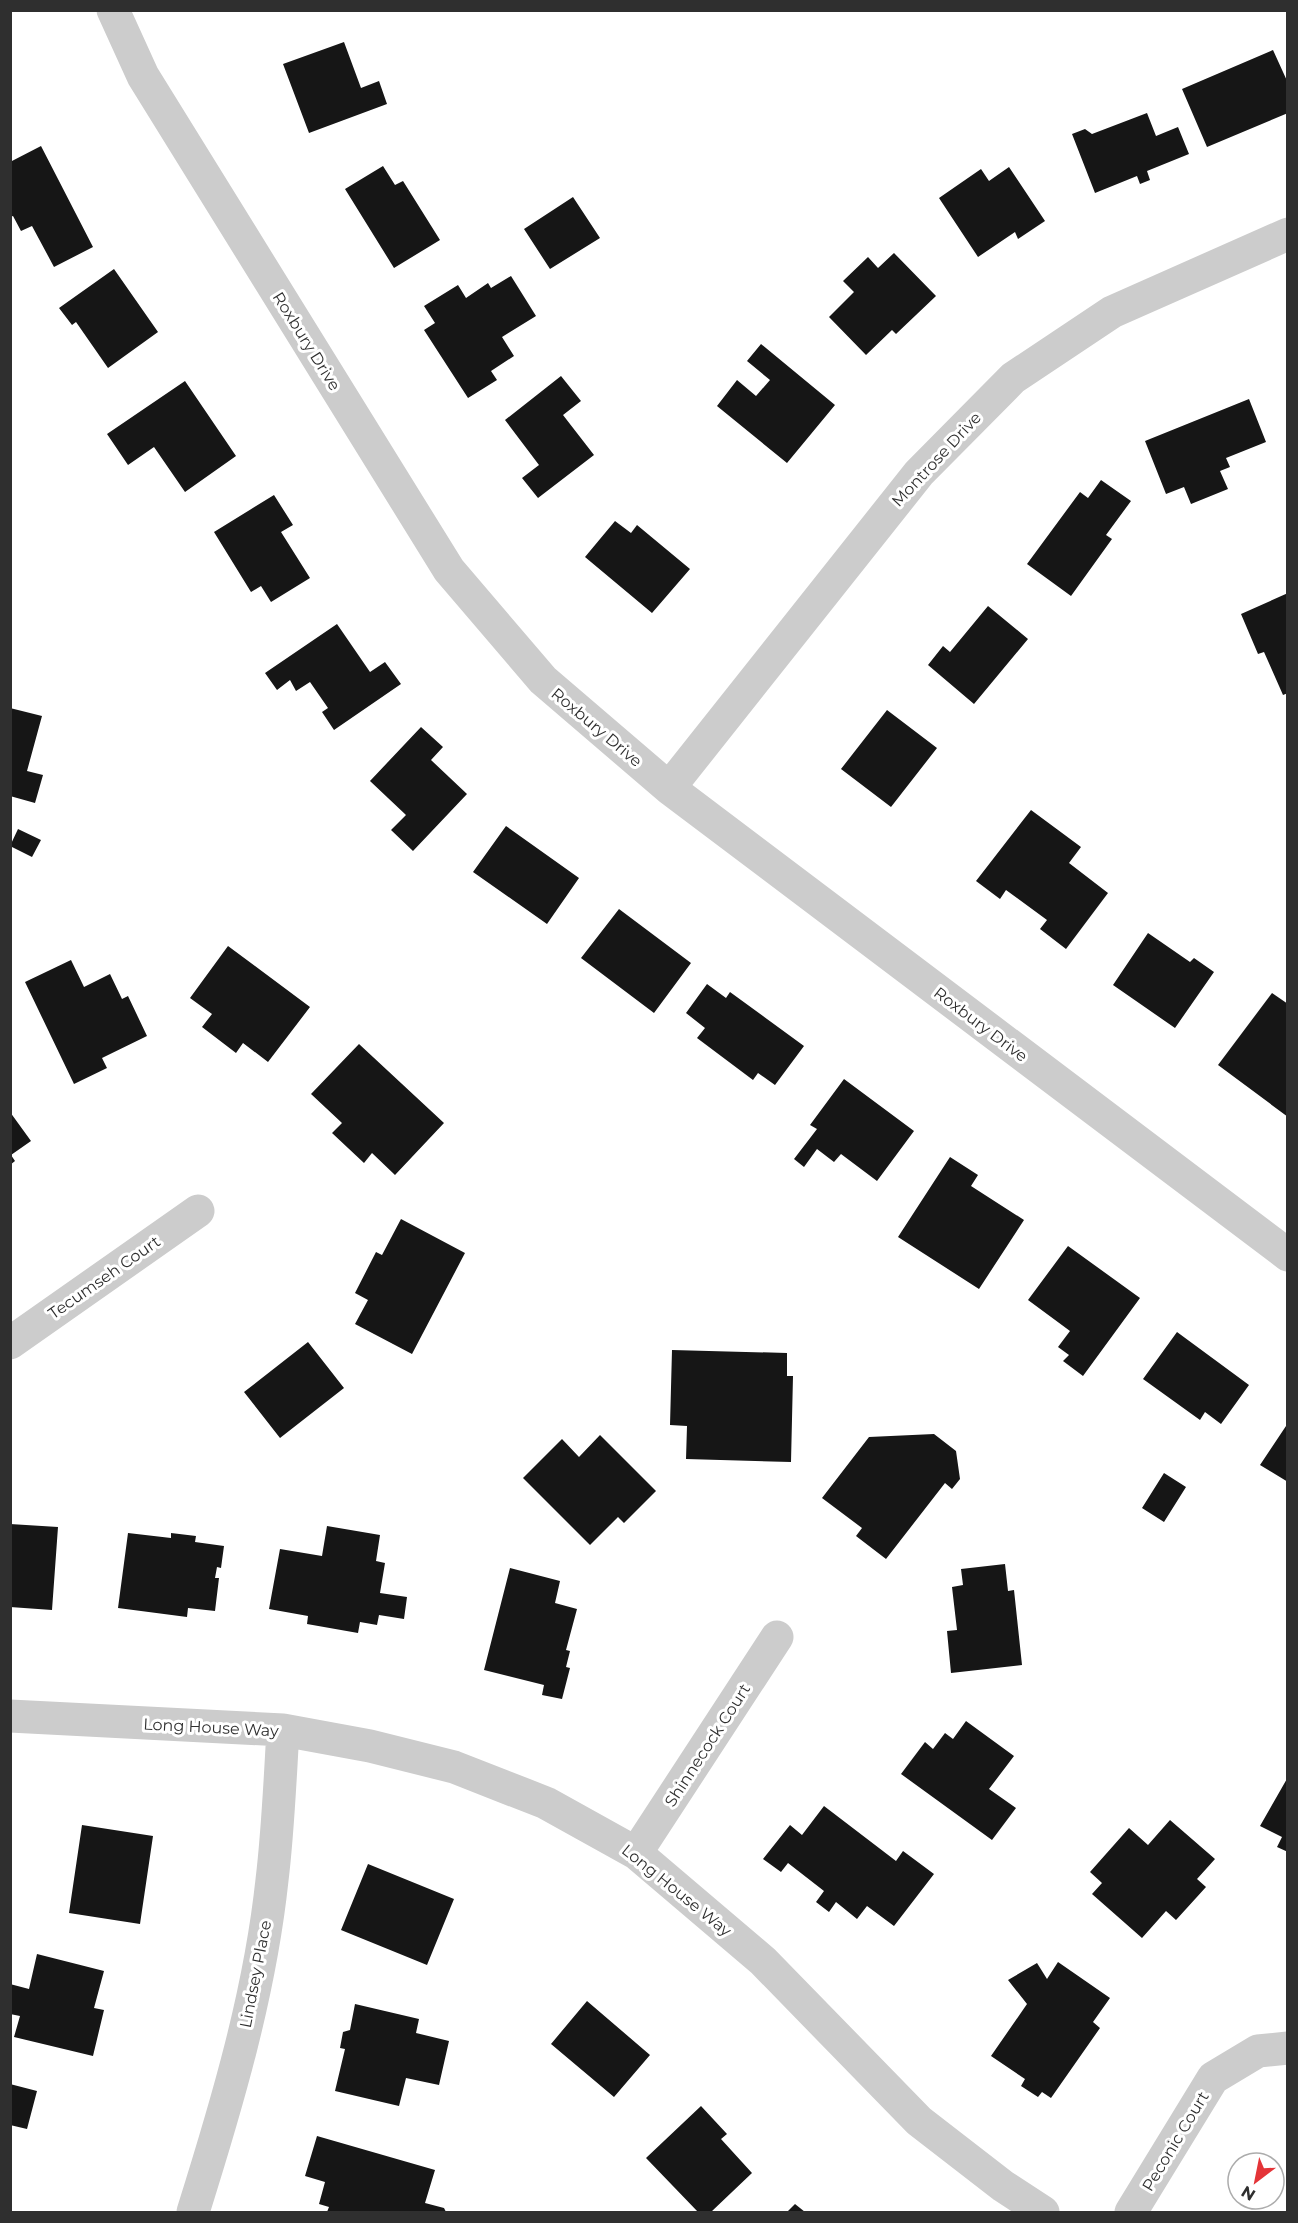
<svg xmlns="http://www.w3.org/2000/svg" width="1298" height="2223" font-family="Montserrat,sans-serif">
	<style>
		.building { fill: #161616 }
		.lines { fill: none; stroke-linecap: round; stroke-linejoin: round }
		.minor { stroke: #ccc; stroke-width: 33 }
		.labels { text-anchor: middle; stroke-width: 6; stroke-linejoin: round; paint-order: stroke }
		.street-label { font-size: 16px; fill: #2f2f2f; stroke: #fff }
	</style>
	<rect width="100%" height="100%" fill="#fff"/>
	<!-- building -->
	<path class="building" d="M344 42 361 88 379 81 387 104 309 133 283 64Z
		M1273 50 1288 83V113L1207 147 1182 89Z
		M1147 113 1156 136 1178 127 1189 154 1147 171 1150 180 1140 184 1137 176 1095 193 1072 134 1085 129 1092 134Z
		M41 146 93 247 54 267 32 226 21 231 13 216 10 217V162Z
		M383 166 395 185 403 181 440 240 394 268 345 189Z
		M1009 167 1045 221 1018 239 1015 232 978 257 939 198 981 169 989 181Z
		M573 197 600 238 550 269 524 229Z
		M894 253 936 296 896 334 892 330 866 355 829 317 854 292 843 281 868 257 878 268Z
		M114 269 158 332 108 368 76 322 72 325 59 308Z
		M511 276 536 316 502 337 514 356 491 371 497 380 468 398 424 330 435 323 424 306 458 285 466 298 488 283 491 288Z
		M761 344 835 405 787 463 717 406 737 380 756 396 770 380 747 361Z
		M561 376 581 401 563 415 594 455 538 498 522 478 539 465 505 420Z
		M185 381 236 456 185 492 154 447 128 465 107 434Z
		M1249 399 1266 442 1226 458 1230 467 1220 471 1228 489 1191 504 1184 487 1166 494 1145 441Z
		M1101 480 1131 501 1106 535 1112 539 1071 596 1027 564 1080 492 1088 498Z
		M274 495 293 525 281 532 310 578 271 602 261 586 251 592 214 532Z
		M615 521 631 533 637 525 690 569 652 613 585 557Z
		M1288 593V693L1283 695 1264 652 1258 654 1241 614Z
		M988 606 1028 639 974 704 928 665 943 646 950 652Z
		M337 624 370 672 385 662 401 684 334 730 322 712 328 708 310 682 296 691 290 680 277 690 265 673Z
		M10 708 42 716 27 771 43 775 35 803 10 796Z
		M887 710 937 748 891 807 841 769Z
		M421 727 443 747 431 760 467 794 413 851 391 830 406 815 370 781Z
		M1031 810 1081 847 1069 863 1108 893 1066 949 1040 929 1047 920 1006 890 1000 899 976 881Z
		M506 826 579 878 547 924 473 872Z
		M18 829 41 840 32 857 10 846Z
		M619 909 691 963 654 1013 581 958Z
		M1148 933 1190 962 1194 958 1214 972 1175 1028 1113 985Z
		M228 946 310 1007 268 1062 243 1043 236 1053 202 1027 212 1014 190 998Z
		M71 960 84 987 110 974 122 999 128 996 147 1036 102 1058 107 1068 74 1084 25 982Z
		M707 984 726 998 730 992 804 1046 775 1085 758 1073 753 1080 697 1038 705 1028 686 1013Z
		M1272 993 1288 1004V1031L1286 1033 1288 1035V1117L1218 1065Z
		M359 1044 444 1123 395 1175 372 1153 364 1163 332 1133 342 1123 311 1094Z
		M844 1079 914 1131 877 1181 841 1154 834 1162 817 1149 804 1167 794 1159 817 1129 810 1125Z
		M10 1112 31 1141 11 1155 15 1161 10 1165Z
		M950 1157 978 1175 971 1186 1024 1220 979 1289 898 1237Z
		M401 1219 465 1253 412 1354 355 1324 368 1300 355 1293 376 1252 382 1255Z
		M1068 1246 1140 1298 1083 1376 1063 1361 1069 1355 1058 1347 1070 1331 1028 1300Z
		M1177 1332 1249 1385 1221 1424 1205 1412 1200 1420 1143 1379Z
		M308 1342 344 1388 280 1438 244 1392Z
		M672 1350 787 1353V1376H793L791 1462 686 1459 687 1426 670 1425Z
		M1288 1423V1482L1260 1465Z
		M934 1434 956 1451 960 1479 952 1489 945 1483 886 1559 856 1536 862 1528 822 1498 869 1437Z
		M600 1435 656 1491 624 1523 618 1517 590 1545 523 1478 562 1439 579 1457Z
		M1164 1473 1186 1487 1164 1522 1142 1508Z
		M10 1524 58 1527 52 1610 10 1607Z
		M327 1526 380 1535 376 1561 385 1563 380 1593 407 1597 404 1619 379 1615 377 1625 360 1622 358 1633 307 1624 308 1616 269 1609 280 1549 322 1556Z
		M128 1533 171 1538V1533L196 1536 195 1542 224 1546 221 1568 217 1567 215 1578H219L215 1611 188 1608 187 1617 118 1608Z
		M1005 1564 1008 1591 1014 1590 1022 1665 951 1673 947 1631 957 1630 952 1587 963 1585 961 1569Z
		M510 1568 560 1581 555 1603 577 1609 566 1650 570 1651 566 1667 570 1668 562 1699 542 1695 544 1685 484 1670Z
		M966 1721 1014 1756 989 1789 1016 1808 992 1840 901 1774 925 1742 933 1749 945 1733 953 1739Z
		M1288 1777V1852L1277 1847 1282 1837 1260 1826Z
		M824 1806 896 1861 903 1851 934 1874 894 1926 867 1906 857 1919 836 1902 829 1912 816 1902 824 1891 788 1863 781 1872 763 1859 790 1825 802 1835Z
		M1170 1820 1215 1859 1197 1879 1206 1887 1176 1920 1166 1911 1142 1938 1092 1894 1102 1883 1090 1872 1129 1828 1148 1845Z
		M82 1825 153 1836 140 1924 69 1913Z
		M368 1864 454 1899 427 1965 341 1930Z
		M37 1954 104 1971 94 2008 104 2010 93 2056 14 2037 20 2016 10 2014V1984L29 1989Z
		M1058 1962 1110 1998 1093 2022 1100 2028 1051 2098 1042 2092 1038 2097 1021 2086 1025 2079 991 2056 1027 2004 1008 1980 1037 1963 1047 1979Z
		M587 2001 650 2055 614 2097 551 2044Z
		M355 2004 419 2019 416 2033 449 2041 439 2085 406 2078 399 2106 335 2091 345 2049 340 2048 343 2032 350 2030Z
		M10 2084 37 2091 27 2129 10 2125Z
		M701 2106 727 2134 721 2139 752 2173 711 2212H698L646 2158Z
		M317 2136 435 2170 425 2203 444 2208 446 2212H327L329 2207 319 2204 325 2182 305 2176Z
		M795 2204 805 2212H787Z"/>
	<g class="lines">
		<!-- minor -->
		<path class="minor" d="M113 10 143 76 449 570 543 680 669 788 1288 1255
			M669 788 919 473 1013 378 1112 312 1288 234
			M10 1343 198 1211
			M10 1716 283 1730 370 1746 454 1767 546 1803 636 1853 763 1961 919 2121 1003 2186 1043 2212
			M636 1853 777 1637
			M193 2212C227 2104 260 1993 272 1880 278 1831 280 1780 283 1730
			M1131 2212 1213 2078 1258 2051 1288 2048"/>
	</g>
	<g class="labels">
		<!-- street labels -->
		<g class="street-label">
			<text transform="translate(307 341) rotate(58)" y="6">Roxbury Drive</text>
			<text transform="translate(936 459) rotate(-47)" y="6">Montrose Drive</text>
			<text transform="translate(597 727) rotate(40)" y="6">Roxbury Drive</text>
			<text transform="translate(981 1024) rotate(37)" y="6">Roxbury Drive</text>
			<text transform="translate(104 1277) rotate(-35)" y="6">Tecumseh Court</text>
			<text transform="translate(211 1727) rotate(3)" y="6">Long House Way</text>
			<text transform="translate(707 1745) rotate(-57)" y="6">Shinnecock Court</text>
			<text transform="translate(677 1890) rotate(39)" y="6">Long House Way</text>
			<text transform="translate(255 1974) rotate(-79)" y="6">Lindsey Place</text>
			<text transform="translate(1175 2141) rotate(-59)" y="6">Peconic Court</text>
		</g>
	</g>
	<!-- border -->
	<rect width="1298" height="2223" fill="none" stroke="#2f2f2f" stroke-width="24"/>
	<!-- north arrow -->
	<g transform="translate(1256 2181) rotate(212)"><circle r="28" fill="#ffffff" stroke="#acacac" stroke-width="1.5"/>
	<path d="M0-4.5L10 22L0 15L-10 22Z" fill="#e43438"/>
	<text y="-9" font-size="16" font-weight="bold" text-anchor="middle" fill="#2f2f2f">N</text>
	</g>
</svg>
